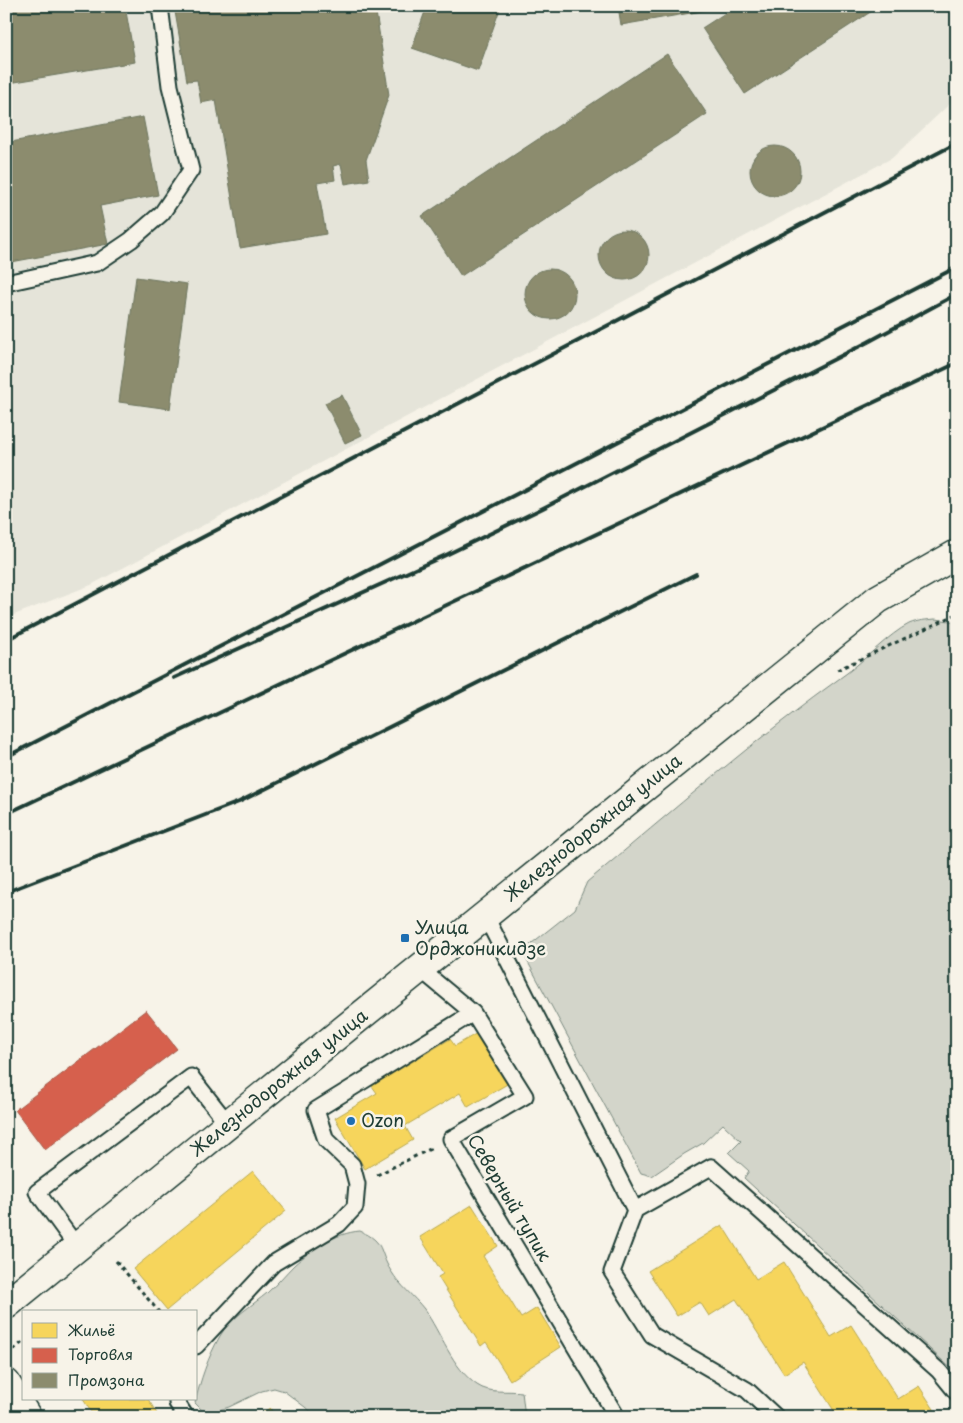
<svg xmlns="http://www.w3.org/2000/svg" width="963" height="1423" font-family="'Playpen Sans',sans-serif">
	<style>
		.built { fill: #e5e4d9 }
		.green { fill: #d3d5ca; stroke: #79897f }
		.homes { fill: #f6d55c; stroke: #b6a750 }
		.shops { fill: #d6604d; stroke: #9f5646 }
		.industry { fill: #8c8c6e; stroke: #6b745d }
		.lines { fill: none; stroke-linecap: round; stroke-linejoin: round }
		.service-casing { stroke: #1f3d34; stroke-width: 19 }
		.tertiary-casing { stroke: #1f3d34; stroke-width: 31 }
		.path { stroke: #1f3d34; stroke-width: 3; stroke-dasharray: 4 4; stroke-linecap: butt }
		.service { stroke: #f7f3e8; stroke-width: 15 }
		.tertiary { stroke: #f7f3e8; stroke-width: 28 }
		.rail { stroke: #1f3d34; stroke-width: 4 }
		.poi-dot { fill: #1f6fb2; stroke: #f7f3e8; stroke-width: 2 }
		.labels { text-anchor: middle; stroke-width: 5; stroke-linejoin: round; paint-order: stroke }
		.street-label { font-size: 18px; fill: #1f3d34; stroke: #f7f3e8 }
		.poi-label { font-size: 18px; fill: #1f3d34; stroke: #f7f3e8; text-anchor: start }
	</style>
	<rect width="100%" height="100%" fill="#f7f3e8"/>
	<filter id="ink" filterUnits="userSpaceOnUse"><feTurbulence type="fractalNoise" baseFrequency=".02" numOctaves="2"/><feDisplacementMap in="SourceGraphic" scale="10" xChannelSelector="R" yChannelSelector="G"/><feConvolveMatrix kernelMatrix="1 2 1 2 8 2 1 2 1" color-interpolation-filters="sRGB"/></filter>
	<g filter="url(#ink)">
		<!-- built -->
		<path class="built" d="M6 6H957V97L892 158 91 585 6 618Z"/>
		<!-- green -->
		<path class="green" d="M935 619 957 622V1374L744 1178 749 1171 729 1153 741 1141 723 1124 703 1143 684 1154 652 1176 641 1173 522 951 575 909 587 882C672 811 756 738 847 673 866 659 889 634 909 624 918 620 927 620 935 619Z
			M360 1231C386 1242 378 1251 391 1271 400 1286 414 1296 424 1309 441 1333 452 1368 477 1385 490 1394 506 1390 522 1392L525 1417H318L284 1391 274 1388 262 1391 229 1407 216 1411H203L195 1403C200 1381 208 1357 220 1336 229 1319 253 1305 267 1293 277 1284 285 1274 294 1265 312 1249 335 1233 360 1231Z"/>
		<!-- homes -->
		<path class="homes" d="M479 1032 509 1083 468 1107 460 1093 405 1126 413 1140 365 1169 335 1118 377 1093 372 1086 450 1039 455 1046Z
			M253 1171 286 1211 167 1310 133 1269Z
			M472 1205 498 1246 483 1256 521 1318 537 1308 561 1347 510 1380 486 1342 481 1346 438 1277 443 1274 420 1237Z
			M722 1225 756 1279 784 1262 831 1337 851 1325 898 1399 919 1386 939 1417H838L803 1362 784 1374 736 1299 709 1316 700 1302 677 1316 648 1271Z
			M83 1399H148L159 1417H94Z
			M270 1408 276 1417H256Z"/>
		<!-- shops -->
		<path class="shops" d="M146 1010 177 1049 45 1150 15 1110Z"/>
		<!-- industry -->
		<path class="industry" d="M6 6H125L135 62 9 83 6 64Z
			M174 6H375L389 95 366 160 369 180 345 184 341 164 333 166 335 180 317 183 326 234 240 248 216 100 201 103 197 80 187 81Z
			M427 6H501L478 71 412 48Z
			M618 6H713L714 9 621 25Z
			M736 6H873L875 9 745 94 702 28Z
			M667 54 707 114 461 276 422 216Z
			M143 117 158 195 100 206 108 244 6 263V143Z
			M750 171a25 25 0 1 1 50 0a25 25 0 1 1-50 0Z
			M599 255a25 25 0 1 1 50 0a25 25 0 1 1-50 0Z
			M525 294a25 25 0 1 1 50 0a25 25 0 1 1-50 0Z
			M136 277 187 284 170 409 119 402Z
			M342 395 362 435 345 443 325 403Z"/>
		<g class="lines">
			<!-- service casing -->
			<g class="service-casing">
				<path id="service" d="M6 283 97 263 131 240 162 213 191 170 170 86 160 6
					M485 915 635 1210 612 1272 652 1335 747 1390 776 1417
					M419 968 473 1013 525 1096 451 1139 617 1417
					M635 1210 711 1167 939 1371 957 1393
					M77 1247 37 1192 191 1077 228 1124
					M196 1346 274 1263 339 1224 355 1207 357 1184 352 1165 326 1140 316 1110 473 1013
					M178 1399 177 1403 186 1417"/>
			</g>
			<!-- tertiary casing -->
			<g class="tertiary-casing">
				<path id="tertiary" d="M6 1305 357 1019 878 599 957 554
					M6 1383 27 1417"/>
			</g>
			<!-- path -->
			<path class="path" d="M837 670 957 614
				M377 1175 432 1148
				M116 1261 159 1312
				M7 1355 24 1341"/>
			<!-- service -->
			<use href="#service" class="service"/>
			<!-- tertiary -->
			<use href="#tertiary" class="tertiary"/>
			<!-- rail -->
			<path class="rail" d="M6 640 957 143
				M174 678 448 554 543 508 868 342 957 294
				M6 757 957 267
				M6 814 957 363
				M6 892 239 802 696 574"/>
		</g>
	</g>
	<!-- markers -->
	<g class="poi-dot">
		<rect x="400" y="933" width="10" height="10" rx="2.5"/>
		<circle cx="351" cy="1121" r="5"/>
	</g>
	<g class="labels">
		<!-- street labels -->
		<g class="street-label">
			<text transform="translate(593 828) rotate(-39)" y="6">Железнодорожная улица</text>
			<text transform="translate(279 1083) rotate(-39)" y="6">Железнодорожная улица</text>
			<text transform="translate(509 1198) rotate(59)" y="6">Северный тупик</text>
		</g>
		<!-- poi labels -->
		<g class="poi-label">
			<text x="415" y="934">Улица<tspan x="415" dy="21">Орджоникидзе</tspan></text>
			<text x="361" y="1127">Ozon</text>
		</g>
	</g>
	<!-- margin -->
	<rect width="963" height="1423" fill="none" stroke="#f7f3e8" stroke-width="25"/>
	<rect x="12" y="12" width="938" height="1398" fill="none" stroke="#1f3d34" stroke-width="2" filter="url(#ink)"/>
	<!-- legend -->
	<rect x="22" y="1310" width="175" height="90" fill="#f7f3e8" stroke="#a1aaa0"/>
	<rect x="32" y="1323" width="25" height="15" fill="#f6d55c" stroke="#a1aaa0"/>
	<text x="68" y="1336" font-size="15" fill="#1f3d34">Жильё</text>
	<rect x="32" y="1348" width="25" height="15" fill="#d6604d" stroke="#a1aaa0"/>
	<text x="68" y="1360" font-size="15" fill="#1f3d34">Торговля</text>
	<rect x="32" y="1373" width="25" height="15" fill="#8c8c6e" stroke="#a1aaa0"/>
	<text x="68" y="1386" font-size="15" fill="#1f3d34">Промзона</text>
</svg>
